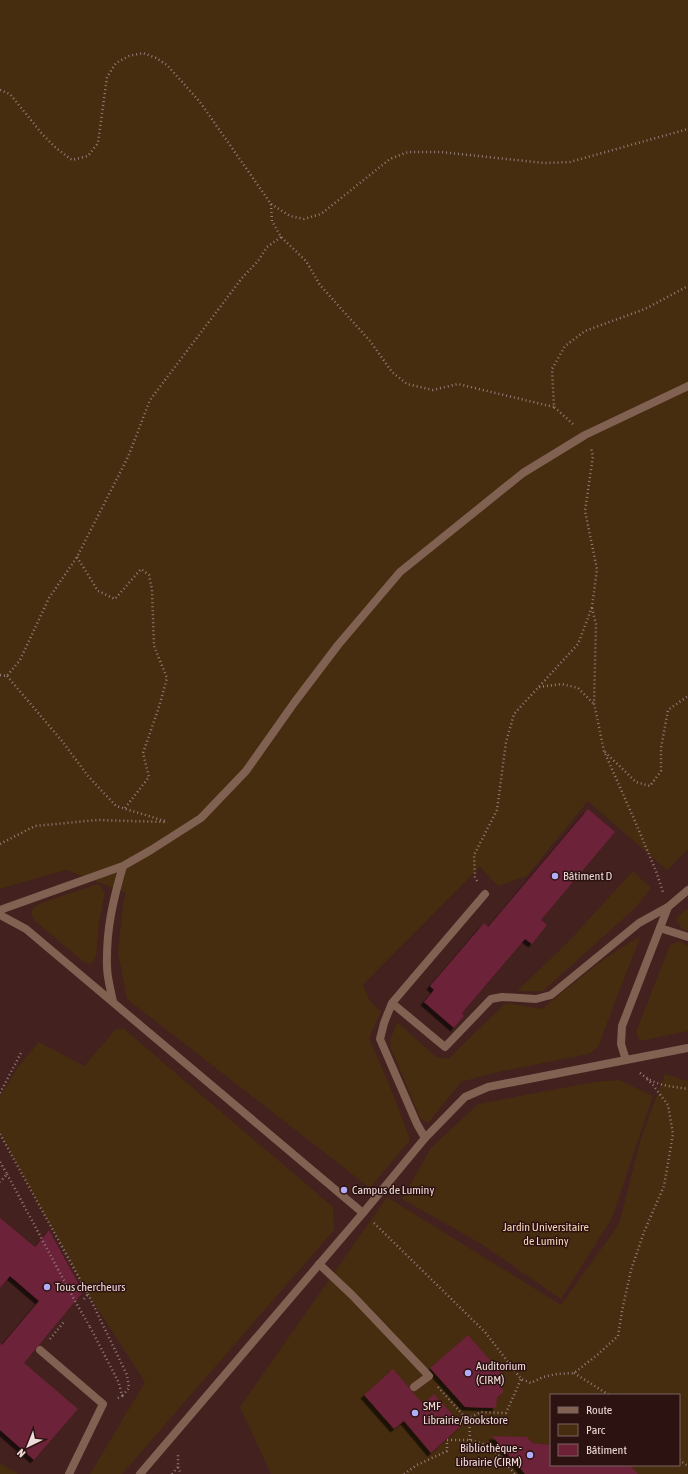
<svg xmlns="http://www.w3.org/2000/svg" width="688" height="1474" font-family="'Asap Condensed',sans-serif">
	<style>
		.built { fill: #43211e; fill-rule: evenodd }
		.green { fill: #462d10; fill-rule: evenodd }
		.building { fill: #6c2137; filter: url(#shadow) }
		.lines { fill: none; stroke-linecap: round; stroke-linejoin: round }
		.path { stroke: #947e7b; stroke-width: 2.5; stroke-dasharray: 1 3; stroke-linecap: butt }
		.service { stroke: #816152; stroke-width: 8 }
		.minor { stroke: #816152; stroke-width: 8 }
		.path-bridge { stroke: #947e7b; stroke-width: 2.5; stroke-dasharray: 1 3; stroke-linecap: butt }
		.poi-dot { fill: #b2adf9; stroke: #2c1210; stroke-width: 1.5 }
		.labels { text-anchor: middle; stroke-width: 3; stroke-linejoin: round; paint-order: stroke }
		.poi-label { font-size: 12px; fill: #eedbd9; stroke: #2c1210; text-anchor: start }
		.park-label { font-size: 12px; fill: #f7d7b7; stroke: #2c1210 }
	</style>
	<defs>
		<filter id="shadow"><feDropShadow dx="-3.5" dy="3.5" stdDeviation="0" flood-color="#0009"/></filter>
	</defs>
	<rect width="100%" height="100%" fill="#361c19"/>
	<!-- built -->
	<path class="built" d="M688 712V1474H0V889L66 870 363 985 569 777ZM551 1395H679V1465H551Z"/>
	<!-- green -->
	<path class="green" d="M0 0H688V849L667 870 588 801 527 876 498 886 480 867 363 985 370 1001 381 1012 369 1038 391 1089 410 1140 370 1188 127 999 118 952 123 904 126 893 66 870 0 889Z
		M633 871 651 888 635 908 543 991H517L569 941Z
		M95 885H100L105 893 99 923 96 956 92 963 89 964 84 962 35 921 31 914 33 908 41 903Z
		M688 908V931L681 928 676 918Z
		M640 937 598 1047 589 1054 493 1073 461 1082 428 1123 420 1118 389 1043 397 1022 436 1057 448 1059 506 1003 542 1009C573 984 605 955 640 937Z
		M679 941 688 946V1031L640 1041 636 1032 670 945Z
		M116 1029H124L333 1207 334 1230 122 1474H90L145 1382 88 1294 0 1134V1096L18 1067 39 1042 84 1066Z
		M665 1074 688 1081V1474H271L240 1407 387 1197 561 1305 619 1224 641 1138ZM551 1395H679V1465H551Z
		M619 1080 653 1096 612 1218 561 1299 480 1243 402 1199 431 1148 478 1104 594 1082Z
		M0 1463 18 1474H0Z"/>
	<!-- building -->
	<path class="building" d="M588 809 615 832 541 920 547 925 532 944 525 939 462 1013 464 1016 454 1028 424 1002 434 990 430 986 484 923 488 927Z
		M0 1218 35 1247 49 1230 83 1292 24 1363 78 1409 34 1460 0 1430V1343L2 1345 39 1301 10 1276 0 1288Z
		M468 1335 505 1377 498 1384 504 1391 497 1398 496 1408 465 1407 430 1368Z
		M393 1369 423 1404 434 1394 462 1425 431 1453 404 1421 394 1429 364 1395Z
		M492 1436 527 1437 532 1443 551 1445V1465H630L638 1474H525Z"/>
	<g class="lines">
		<!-- path -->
		<path class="path" d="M0 90 10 94 43 135 56 148 72 160 88 156 98 143 107 77 116 63 129 56 143 53 156 58 167 65 200 102 271 204 290 216 304 219 321 214 390 159 408 152H441L544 163 570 162 688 129
			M271 204 272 221 281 237 306 261 320 285 370 341 392 372 407 384 433 390 458 384 554 407
			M573 424 554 407 552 369 565 346 585 331 645 309 688 286
			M77 557 98 591 115 599 141 569 149 575 152 590 154 646 167 678 159 707 143 753 149 777 125 808
			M592 608 596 624 594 703 604 751 634 819 656 871 663 892
			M0 675 7 676 20 660 49 598 77 557 128 457 150 400 242 278 258 261 267 247 281 237
			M7 676 62 741 88 776 116 806 168 822
			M539 687 562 684 578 688 593 703
			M605 752 636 782 650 786 661 771V748L668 710 688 696
			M0 844 35 826 97 820 165 822
			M477 881 475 877 474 855 497 810 506 742 514 714 578 644 592 607 597 569 585 511 593 456 591 448
			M640 1073C655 1086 670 1086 688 1089
			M0 1093 22 1051
			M0 1134 88 1294 84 1299
			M0 1162 7 1174 0 1182
			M7 1174 75 1301
			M374 1223 485 1332 521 1379 531 1383 543 1377 557 1374 574 1373 596 1356 618 1336 622 1311 631 1270 644 1232 664 1186 673 1134 668 1105 653 1085 646 1078
			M88 1294 127 1375 129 1388 122 1396
			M90 1327 119 1383 122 1396 116 1399
			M50 1339 64 1322
			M574 1373 609 1395
			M438 1387 463 1415 469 1418
			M470 1440 469 1418 481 1412 506 1413 521 1379
			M679 1460 688 1466
			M178 1467 181 1474
			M172 1474 178 1467V1455
			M404 1474 417 1465 447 1451V1440H470L490 1446 515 1474"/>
		<!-- service -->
		<path class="service" d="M485 894 392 1003 445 1047 491 999 502 997 536 999 551 995 639 923 668 907
			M660 928 688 937
			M363 1213 425 1138 417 1124 380 1039 384 1023 392 1003
			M319 1264 352 1295 429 1376 414 1387"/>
		<!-- minor -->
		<path class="minor" d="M0 910 123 866 151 850 201 818 246 771 294 703 338 645 400 572 523 473 585 435 688 386
			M0 915 26 929 363 1213 140 1474
			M113 1002C111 991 107 978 107 966 106 930 113 900 123 866
			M626 1060 688 1048
			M425 1138 465 1097 488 1087 626 1060 621 1044 622 1026 668 907 688 890
			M40 1350 103 1404 69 1474"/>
		<!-- path-bridge -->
		<path class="path-bridge" d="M75 1301 90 1327"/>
	</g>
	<!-- markers -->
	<g class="poi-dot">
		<circle cx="555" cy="876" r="4"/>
		<circle cx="344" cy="1190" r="4"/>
		<circle cx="47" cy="1287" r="4"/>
		<circle cx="468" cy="1373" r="4"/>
		<circle cx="415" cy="1413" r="4"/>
		<circle cx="530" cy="1455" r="4"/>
	</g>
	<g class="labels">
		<!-- poi labels -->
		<g class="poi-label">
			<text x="563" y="880">Bâtiment D</text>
			<text x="352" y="1194">Campus de Luminy</text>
			<text x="55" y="1291">Tous chercheurs</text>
			<text x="476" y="1370">Auditorium<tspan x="476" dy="14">(CIRM)</tspan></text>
			<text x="423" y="1410">SMF<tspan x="423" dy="14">Librairie/Bookstore</tspan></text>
			<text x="522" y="1452" text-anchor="end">Bibliothèque -<tspan x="522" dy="14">Librairie (CIRM)</tspan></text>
		</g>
		<!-- park labels -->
		<g class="park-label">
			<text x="546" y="1231">Jardin Universitaire<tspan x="546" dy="14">de Luminy</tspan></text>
		</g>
	</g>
	<!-- legend -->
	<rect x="550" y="1394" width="130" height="72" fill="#2c1210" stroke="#7a6260"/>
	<rect x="558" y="1407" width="20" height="6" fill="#816152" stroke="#7a6260"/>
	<text x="586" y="1414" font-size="12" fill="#eedbd9">Route</text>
	<rect x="558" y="1424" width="20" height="12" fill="#462d10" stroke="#7a6260"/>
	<text x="586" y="1434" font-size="12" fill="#eedbd9">Parc</text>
	<rect x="558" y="1444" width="20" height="12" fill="#6c2137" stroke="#7a6260"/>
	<text x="586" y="1454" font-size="12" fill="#eedbd9">Bâtiment</text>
	<!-- north arrow -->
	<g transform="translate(28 1446) rotate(223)" stroke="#2c1210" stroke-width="3" paint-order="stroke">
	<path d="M0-3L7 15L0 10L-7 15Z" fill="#eedbd9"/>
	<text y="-6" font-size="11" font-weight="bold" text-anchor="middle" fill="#eedbd9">N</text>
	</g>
</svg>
